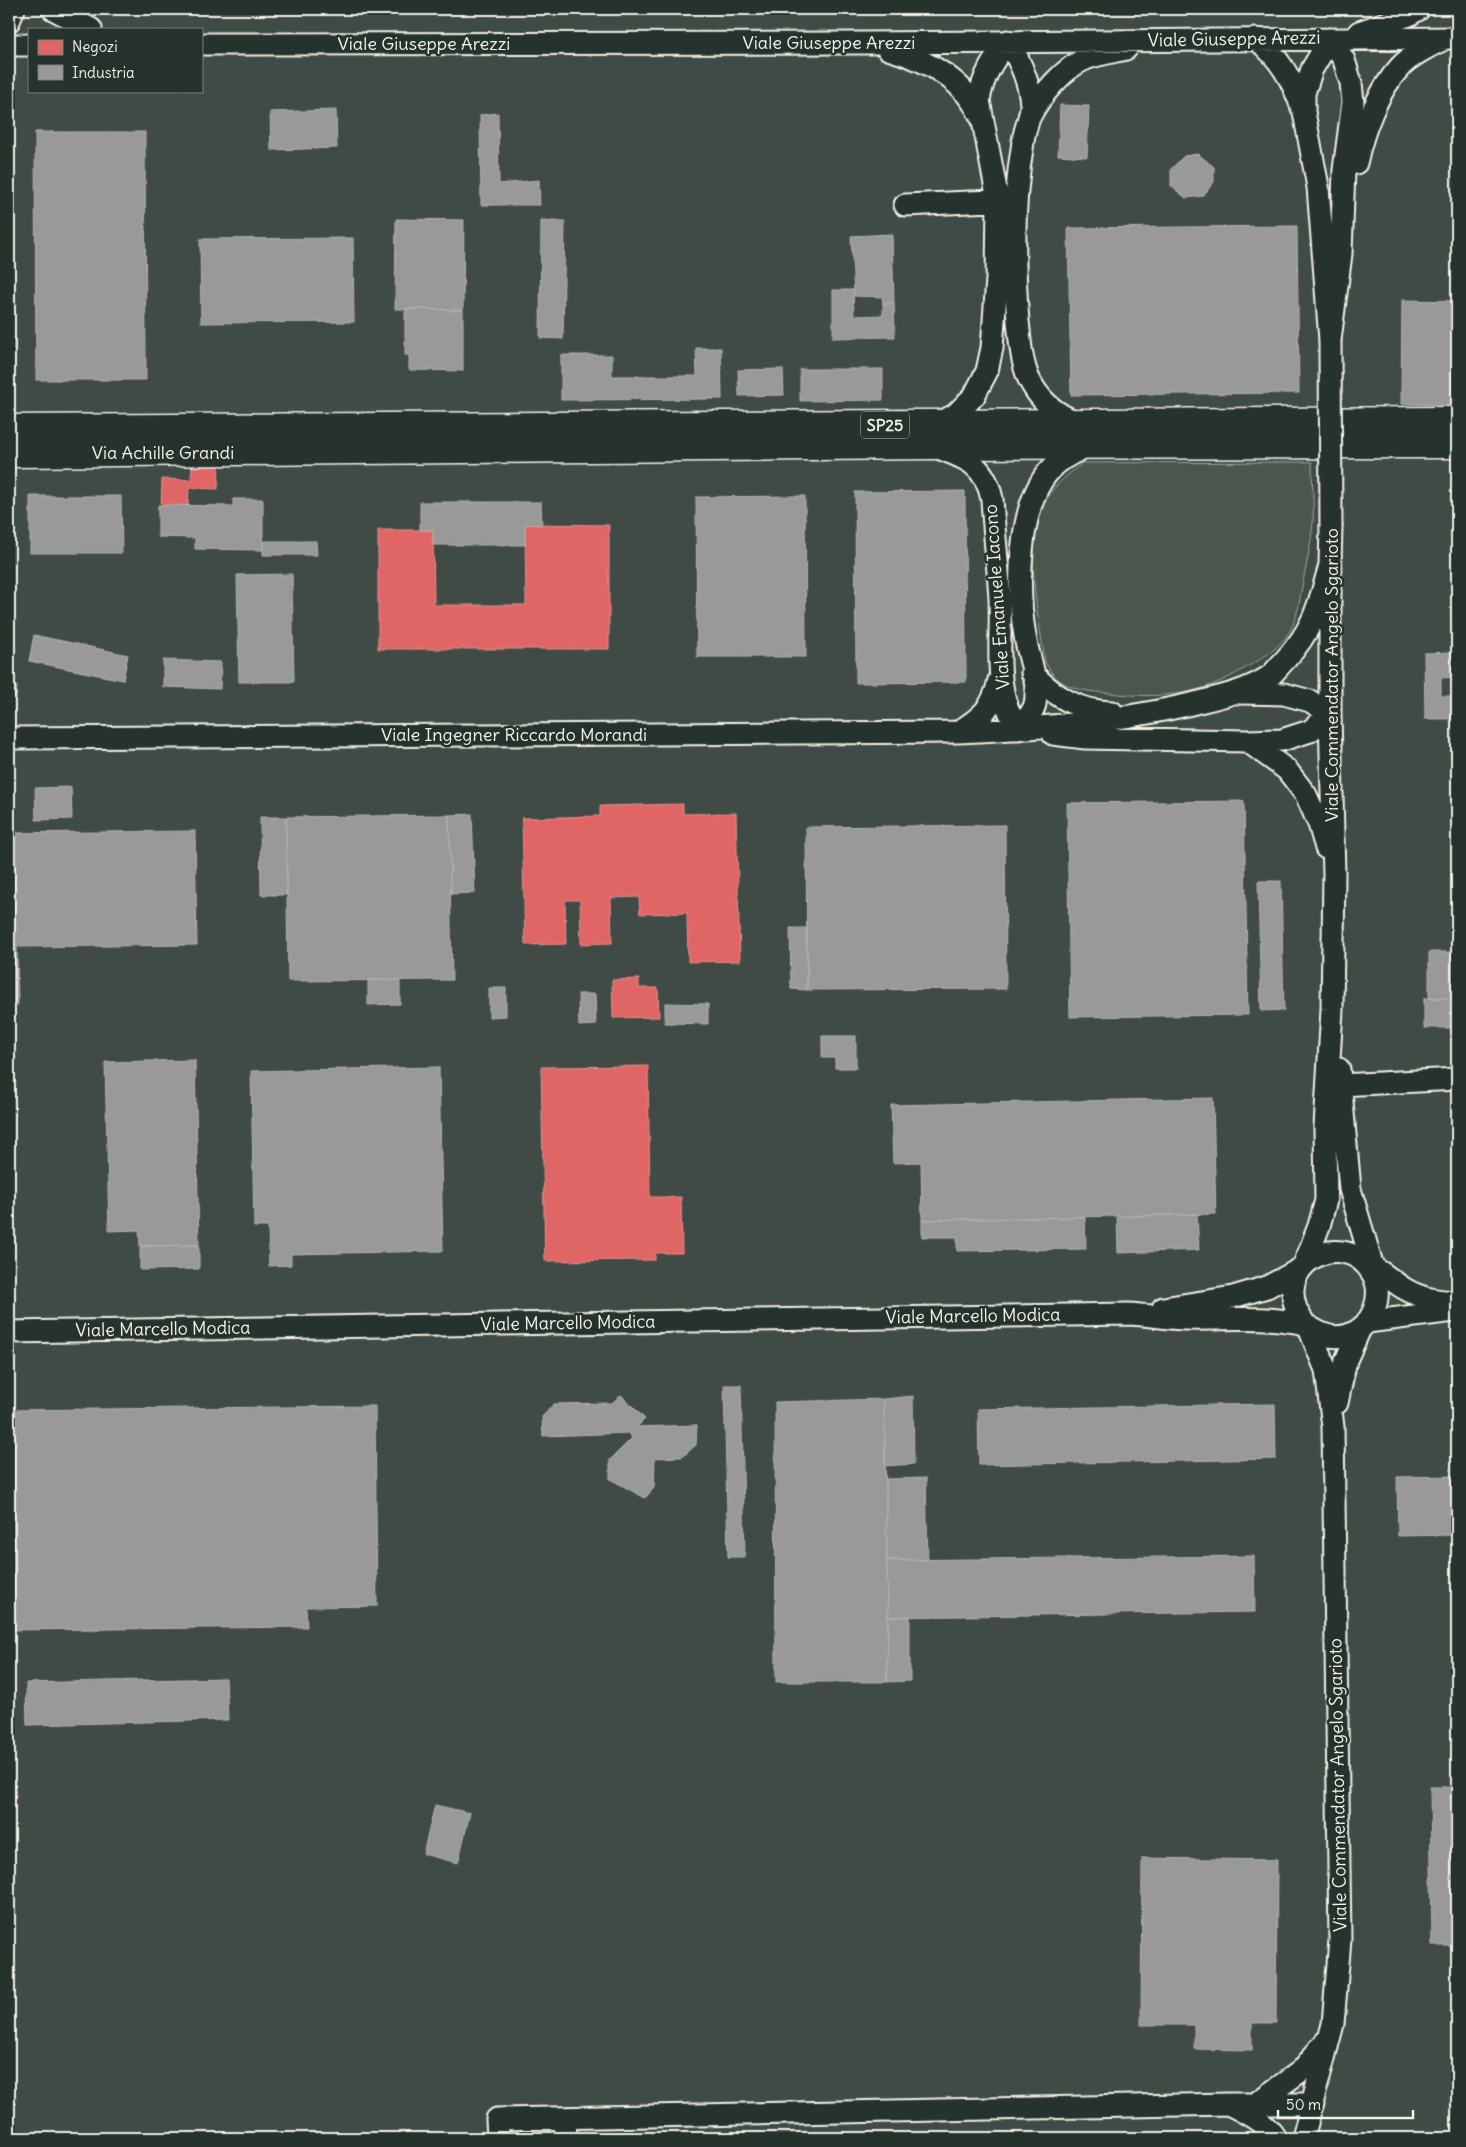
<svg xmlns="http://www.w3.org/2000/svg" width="1466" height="2147" font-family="Delius,sans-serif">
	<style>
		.built { fill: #404b44; fill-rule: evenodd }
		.green { fill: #4c564f; stroke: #a0a49c }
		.shops { fill: #e06666; stroke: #e6908d }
		.industry { fill: #999; stroke: #b4b3b1 }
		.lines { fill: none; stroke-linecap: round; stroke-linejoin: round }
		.minor-casing { stroke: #f4f1e8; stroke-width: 25 }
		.major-casing { stroke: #f4f1e8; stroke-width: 31 }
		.minor { stroke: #26332d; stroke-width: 21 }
		.major { stroke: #26332d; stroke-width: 28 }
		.minor-bridge-casing { stroke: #f4f1e8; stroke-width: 25; stroke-linecap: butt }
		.minor-bridge { stroke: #26332d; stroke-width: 21 }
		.labels { text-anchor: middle; stroke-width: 5; stroke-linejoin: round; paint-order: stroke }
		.shield { fill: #26332d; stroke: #b6b8b0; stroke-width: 1 }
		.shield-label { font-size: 16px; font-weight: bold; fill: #f4f1e8 }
		.street-label { font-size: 18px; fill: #f4f1e8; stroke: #26332d }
	</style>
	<rect width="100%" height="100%" fill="#323e38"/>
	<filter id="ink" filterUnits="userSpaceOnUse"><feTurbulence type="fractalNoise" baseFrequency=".02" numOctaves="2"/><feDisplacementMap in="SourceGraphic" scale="10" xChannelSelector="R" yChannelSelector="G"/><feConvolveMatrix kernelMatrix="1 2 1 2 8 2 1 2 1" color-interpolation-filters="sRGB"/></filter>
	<g filter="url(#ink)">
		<!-- built -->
		<path class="built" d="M9 9H1457V2138H9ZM29 29H201V91H29Z"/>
		<!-- green -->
		<path class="green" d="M1312 462C1312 482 1314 503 1313 523 1311 544 1306 566 1302 587 1299 604 1297 622 1286 637 1276 650 1261 659 1247 667 1201 696 1162 699 1109 693 1082 691 1058 689 1045 662 1038 612 1022 547 1047 499 1054 484 1070 474 1082 463Z"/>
		<!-- shops -->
		<path class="shops" d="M192 465H219L218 489 189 488 188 506H161L162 479 191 480Z
			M525 524 609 525V649H378V530H433L434 605H526Z
			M683 804V814L736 813 740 961 688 962 687 913 640 914 639 897 611 898 612 943 581 944 580 900H565L566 944 525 945 522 818 600 816V806Z
			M639 979V988H658L659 1017 613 1018 612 980Z
			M648 1066 650 1197H681L682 1253H655V1260L545 1261 541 1067Z"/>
		<!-- industry -->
		<path class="industry" d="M1060 105 1089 106 1087 157 1058 155Z
			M336 110 337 148 271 150 270 112Z
			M498 113 499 184 539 180 540 205H481L480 115Z
			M35 132H145L146 380H36Z
			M9 133H10L13 351H9Z
			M1198 154 1214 167V182L1203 196 1186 198 1171 186V169L1184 156Z
			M396 219 464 220 463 310 395 309Z
			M541 221H565L563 339 540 338Z
			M1297 226 1299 393 1071 395 1068 228Z
			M892 234 894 303 883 304 882 297 854 296 851 236Z
			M353 238 354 322 201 323 200 239Z
			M833 290H853L854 316 883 315V304L894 303 895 337 833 338Z
			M1402 300 1457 301V405L1401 404Z
			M405 309 463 310V371L409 370V355H405Z
			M696 348H721L722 399 561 400V355H612V376H697Z
			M783 369 784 395 739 396 738 370Z
			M800 369H883V400L800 401Z
			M965 491 966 682 856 683 855 492Z
			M30 496H121L122 553H30Z
			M805 496 806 657H697L696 497Z
			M233 499H263V550L195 549V538L158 537V505L233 506Z
			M420 502H541L542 525 525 524V545H433V530H420Z
			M263 541H316L317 555H263Z
			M292 574 294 682H239L237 575Z
			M34 635 128 655 123 680 29 661Z
			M1457 652V677L1441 678V696H1457V719H1425L1424 653Z
			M163 660 221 662 220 689 163 687Z
			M9 685 17 687 16 698H9Z
			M71 787 72 819 36 820 35 788Z
			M1244 801 1248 1015 1070 1017 1067 803Z
			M472 814 475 893 451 894 449 815Z
			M449 815 452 980 288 981 286 817Z
			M260 817H286L287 895H261Z
			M1005 825 1006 989 807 990 806 827Z
			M195 831 197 945 17 947 18 1005H9V833Z
			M1258 881H1281L1284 1010 1261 1011Z
			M790 928H807V990L791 989Z
			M1429 952H1457V998H1429Z
			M368 980H400V1004L368 1005Z
			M489 988H506V1016L489 1017Z
			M578 994H595L596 1025 579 1026Z
			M1424 998 1450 999V1028H1424Z
			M665 1003 708 1004V1024L665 1023Z
			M822 1036H856V1068H835V1058H822Z
			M195 1060 199 1245 140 1246 139 1230 109 1231 105 1062Z
			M439 1067 443 1251 291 1254V1265L269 1266 268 1227H254L251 1071Z
			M1213 1098 1216 1214 922 1220 921 1162 893 1163 891 1105Z
			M1197 1214 1199 1250 1118 1253 1117 1217Z
			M1085 1217 1086 1249 957 1251V1237H922V1220Z
			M199 1245V1269L140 1270V1246Z
			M724 1385H741L745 1557H728Z
			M621 1395 645 1419 637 1427 697 1425 696 1445 682 1457 655 1458 654 1488 645 1498 610 1479V1460L632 1438 629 1433 543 1436 542 1417 554 1404 612 1403Z
			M913 1396 914 1464 885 1466 884 1399Z
			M884 1399 888 1617 887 1682H776L775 1402Z
			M1275 1404 1276 1459 979 1465 978 1409Z
			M375 1406 377 1606 306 1607 307 1627 9 1630V1410Z
			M1457 1476V1535L1398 1536 1397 1477Z
			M926 1478 928 1560H887L886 1479Z
			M1254 1556 1255 1612 888 1617 887 1560Z
			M910 1616V1681L887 1682 888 1617Z
			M226 1678 228 1720 27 1725 26 1683Z
			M1430 1787H1457V1946H1432Z
			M435 1805 470 1813 458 1863 423 1854Z
			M1142 1858 1277 1860 1276 2023H1252V2050L1194 2049V2025H1141Z"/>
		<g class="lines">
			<!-- minor casing -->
			<g class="minor-casing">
				<path id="minor" d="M53 9 91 29
					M9 21 14 9
					M1359 32 1409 15 1419 9
					M1256 39C1280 58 1292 79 1302 108
					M1330 39 1344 60 1351 83 1353 102 1344 170 1341 254 1330 340 1318 187 1304 112V93L1312 69Z
					M201 44 864 43 1457 38
					M9 45H29
					M888 49C927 60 964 79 981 117
					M1029 118C1039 97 1065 66 1088 58 1100 54 1113 52 1126 49
					M1356 163C1363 131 1377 92 1400 67 1411 55 1427 48 1442 40
					M905 205 1012 200
					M937 424 955 415 974 396 987 371 992 348 997 279 998 200 979 100C983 76 993 60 1008 41 1020 61 1030 82 1031 105 1031 117 1024 130 1023 142 1013 201 1013 262 1018 321 1020 340 1021 359 1028 377 1038 399 1055 414 1077 422
					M938 448C968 459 985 465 992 499 994 532 998 566 1000 599 1002 645 992 688 1018 729
					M1032 673C1054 696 1079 712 1112 712
					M1239 693 1284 694 1310 701 1330 714 1310 731 1282 740 1247 741
					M1018 729C1024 722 1033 713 1035 704 1040 683 1028 657 1025 636 1017 591 1017 502 1052 468 1062 457 1075 452 1087 446
					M958 732C982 717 993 708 999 680
					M1053 734 1085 738 1247 741 1287 770 1306 795 1319 824 1326 848
					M9 738 958 732C1037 729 1115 722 1191 704 1219 697 1246 692 1270 676 1275 672 1280 665 1285 660 1314 629 1319 604 1330 565
					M1339 1069 1350 1189 1375 1274
					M1340 1085 1457 1079
					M1365 1264C1381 1269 1391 1281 1405 1289 1422 1299 1438 1301 1457 1302
					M1304 1265 1319 1226 1326 1200 1325 1127 1332 1009 1334 875 1330 714V565L1331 527
					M1163 1308 1233 1297 1267 1287 1300 1269
					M1367 1322 1454 1311
					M9 1332 1128 1314C1147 1315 1166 1318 1185 1319 1219 1320 1253 1316 1287 1321 1293 1322 1301 1322 1306 1325 1319 1333 1331 1340 1348 1335 1373 1327 1385 1295 1372 1273 1342 1223 1263 1269 1305 1324
					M1337 1403 1346 1360 1360 1329
					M1229 2104C1245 2113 1266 2122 1275 2138
					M1255 2104 1301 2071 1326 2041
					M565 2118 566 2138
					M498 2138 497 2119 1229 2104H1313
					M1303 2138 1333 2024 1340 1940 1333 1427 1326 1370 1309 1328"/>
			</g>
			<!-- major casing -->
			<g class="major-casing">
				<path id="major" d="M9 429 1457 421
					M9 453 931 445 1457 444"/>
			</g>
			<!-- minor -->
			<use href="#minor" class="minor"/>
			<!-- major -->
			<use href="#major" class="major"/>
			<!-- minor-bridge casing -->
			<g class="minor-bridge-casing">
				<path id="minor-bridge" d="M1330 340 1331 527"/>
			</g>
			<!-- minor-bridge -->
			<use href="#minor-bridge" class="minor-bridge"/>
		</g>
	</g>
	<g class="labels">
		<!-- shield labels -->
		<rect class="shield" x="861" y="411.5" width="48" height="27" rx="4"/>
		<g class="shield-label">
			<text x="885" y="431">SP25</text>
		</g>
		<!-- street labels -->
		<g class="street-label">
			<text transform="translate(1234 39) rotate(-1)" y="6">Viale Giuseppe Arezzi</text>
			<text x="829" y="49">Viale Giuseppe Arezzi</text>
			<text x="424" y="50">Viale Giuseppe Arezzi</text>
			<text x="163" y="459">Via Achille Grandi</text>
			<text transform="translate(997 597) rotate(-94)" y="6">Viale Emanuele Iacono</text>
			<text transform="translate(1332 675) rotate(-90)" y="6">Viale Commendator Angelo Sgarioto</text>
			<text x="514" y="741">Viale Ingegner Riccardo Morandi</text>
			<text transform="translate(973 1316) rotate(-1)" y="6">Viale Marcello Modica</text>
			<text transform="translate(568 1323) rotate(-1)" y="6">Viale Marcello Modica</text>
			<text transform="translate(163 1329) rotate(-1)" y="6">Viale Marcello Modica</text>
			<text transform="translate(1338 1785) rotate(-91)" y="6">Viale Commendator Angelo Sgarioto</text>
		</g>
	</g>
	<!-- margin -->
	<rect width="1466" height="2147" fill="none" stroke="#26332d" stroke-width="30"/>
	<rect x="15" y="15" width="1436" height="2117" fill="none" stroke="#f4f1e8" stroke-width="2" filter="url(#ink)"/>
	<!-- legend -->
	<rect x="28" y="28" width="175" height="65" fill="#26332d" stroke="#787f78"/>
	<rect x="38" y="40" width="25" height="15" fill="#e06666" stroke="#787f78"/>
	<text x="72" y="52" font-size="15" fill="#f4f1e8">Negozi</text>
	<rect x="38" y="65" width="25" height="15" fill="#999999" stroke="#787f78"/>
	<text x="72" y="78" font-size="15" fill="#f4f1e8">Industria</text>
	<!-- scale -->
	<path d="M1278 2110v8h135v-8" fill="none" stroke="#f4f1e8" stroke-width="2.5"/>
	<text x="1286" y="2110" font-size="15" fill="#f4f1e8" stroke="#26332d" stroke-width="4" paint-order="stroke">50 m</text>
</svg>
